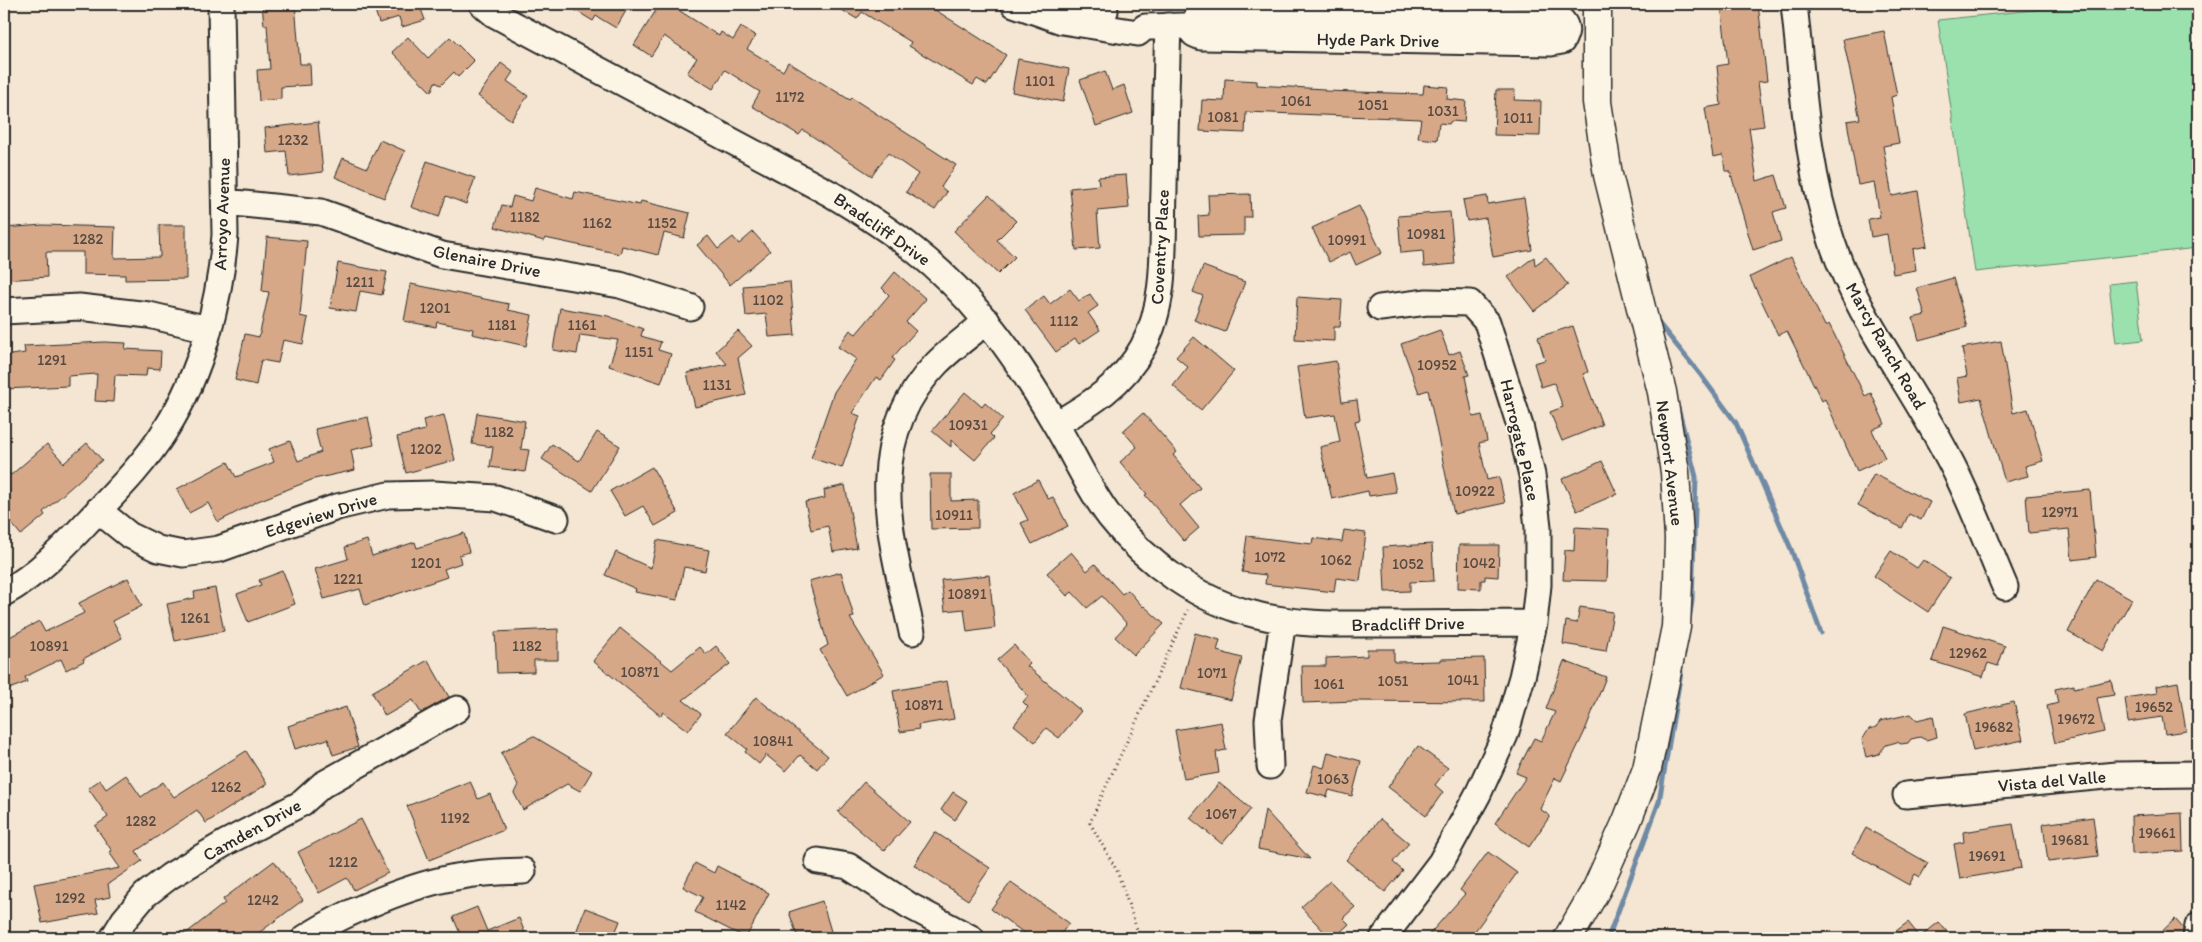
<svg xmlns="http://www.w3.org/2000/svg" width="2202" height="942" font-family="Itim,sans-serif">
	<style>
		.green { fill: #9ae1ae; stroke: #62866c }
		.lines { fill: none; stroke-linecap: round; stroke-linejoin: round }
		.stream { stroke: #6f8aa5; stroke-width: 5 }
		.building { fill: #d6a888; stroke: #2b2b2b }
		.minor-casing { stroke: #2b2b2b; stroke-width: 29 }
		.major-casing { stroke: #2b2b2b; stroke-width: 31 }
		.path { stroke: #2b2b2b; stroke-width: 3; stroke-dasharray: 1 4; stroke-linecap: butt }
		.minor { stroke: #fcf5e5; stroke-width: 25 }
		.major { stroke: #fcf5e5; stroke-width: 28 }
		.labels { text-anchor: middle; stroke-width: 4; stroke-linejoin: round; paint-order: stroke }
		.number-label { font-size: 15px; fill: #564a42 }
		.street-label { font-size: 18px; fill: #2b2b2b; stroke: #fcf5e5 }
	</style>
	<rect width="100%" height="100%" fill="#f4e6d2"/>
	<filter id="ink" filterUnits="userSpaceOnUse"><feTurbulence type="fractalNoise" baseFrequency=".02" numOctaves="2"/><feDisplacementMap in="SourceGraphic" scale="10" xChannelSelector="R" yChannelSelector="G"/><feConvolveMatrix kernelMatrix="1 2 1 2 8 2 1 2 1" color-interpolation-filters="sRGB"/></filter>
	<g filter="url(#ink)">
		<!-- green -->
		<path class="green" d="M2090 4H2198V248L1975 272 1938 20Z
			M2136 281 2143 340 2116 343 2109 284Z"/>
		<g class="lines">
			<!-- stream -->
			<path class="stream" d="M1656 320 1700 374 1736 423 1791 549 1821 633
				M1678 408 1696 477 1692 601 1689 620
				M1608 938 1659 802 1681 672"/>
		</g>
		<!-- building -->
		<path class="building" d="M262 4H295L300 64H310L311 85 281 87V99L259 101 257 70 270 69 267 25H264Z
			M373 4H429L430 6 421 9 425 20 402 27 399 17 379 23Z
			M565 4H630L616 28 596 16 593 21Z
			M660 4H669L719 36 721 32 733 40 741 27 756 36 747 49 783 71 788 62 850 100 852 98 956 165 941 187 947 192 935 210 906 192 918 174 888 153 872 176 803 130 799 135 752 106 760 92 725 70 713 89 687 73 697 58 664 36 651 56 634 45Z
			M832 4H926L1006 55 987 85 977 79 973 85 909 46 911 42 862 12 857 19Z
			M1721 4H1758L1767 81 1758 82 1764 126 1749 128 1757 181 1776 175 1786 208 1773 212 1781 241 1753 250 1730 171H1725L1723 155 1713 157 1705 108 1721 105 1717 66 1728 64Z
			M1884 31 1897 95 1891 97 1899 143 1883 146 1892 196 1918 191 1927 246 1913 249 1916 270 1893 274 1887 234 1871 237 1868 219 1880 217 1874 182 1858 185 1847 121 1860 119 1843 39Z
			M408 37 428 58 450 37 474 61 458 77 454 72 441 85 435 82 431 92 392 52Z
			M1018 59 1069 69 1063 102 1012 92Z
			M501 63 513 72 507 81 528 96 511 120 478 96Z
			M1105 71 1112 90 1124 85 1133 113 1096 126 1080 80Z
			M1225 79 1257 81V85L1324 89V91L1423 94 1424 85 1448 87 1447 99 1466 101 1464 122 1451 121 1449 124 1439 123 1437 140 1418 138 1421 119 1246 112 1245 133 1200 131 1202 100 1224 101Z
			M1496 90H1515L1514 100 1541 101 1540 136 1494 135Z
			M318 122 323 172 289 176 286 151 267 153 265 128Z
			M380 140 405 151 384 198 335 177 343 158 367 168Z
			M427 161 475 178 466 204 446 196 439 217 411 207Z
			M1126 175 1129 208 1097 211 1100 248 1076 250 1070 188 1099 185 1098 177Z
			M535 188 573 199 575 192 640 205 641 201 690 213 684 238 664 233 658 255 622 246 620 254 545 238 544 241 495 227 502 205 510 207 513 196 531 201Z
			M1250 194 1251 217H1244V235L1199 236 1198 216 1209 215 1208 195Z
			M989 195 1016 221 997 240 1015 257 998 274 954 231Z
			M1487 196 1488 204 1524 198 1532 250 1493 257 1486 218 1467 221 1463 200Z
			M1359 206 1382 253 1356 265 1350 252 1329 262 1312 228Z
			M1450 212 1455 264 1424 267 1423 251 1401 253 1398 216Z
			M43 225 115 227 114 258 160 257 159 225H186V279L125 280V275L83 274V252H48L46 253 47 277 4 280V228Z
			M753 232 770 251 730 285 697 245 708 236 718 249 733 237 739 244Z
			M267 237 307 241 300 316 308 318 303 344 283 340 278 363 261 360 256 385 235 380 245 334 259 337 269 292 262 291Z
			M1534 257 1535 265 1546 257 1568 285 1534 311 1508 277Z
			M1791 257 1825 326 1829 324 1865 396 1871 393 1885 424 1872 430 1885 458 1857 471 1825 399 1822 401 1787 331 1778 335 1750 277Z
			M338 263 387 272 382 295 360 291 356 312 330 308Z
			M1203 266 1245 282 1225 332 1194 320 1203 296 1193 292Z
			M895 272 926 299 906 322 916 331 892 358 895 360 881 380 876 377 852 413 860 416 842 468 811 458 834 392 856 359 838 347 850 330 856 334 889 295 882 288Z
			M1953 278 1967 327 1919 340 1913 318 1925 315 1917 288Z
			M790 282 795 335 769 337 766 314 746 316 743 286Z
			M411 284 509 304 508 310 532 315 526 346 472 334 473 329 437 322 436 327 404 321Z
			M1070 289 1079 301 1090 294 1098 306 1088 313 1100 330 1079 344 1075 339 1056 352 1025 310 1044 296 1050 304Z
			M1297 297 1342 300 1340 327H1334V341L1295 339Z
			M560 308 608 316 643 329 641 336 661 342 658 350 671 354 661 383 609 366 618 340 580 335 577 354 553 350Z
			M1573 326 1588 372 1583 374 1602 425 1562 441 1550 412 1563 407 1554 383 1541 387 1534 363 1545 360 1538 337Z
			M1440 330 1449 355 1460 351 1469 375 1465 376 1473 417 1482 415 1487 441 1479 443 1487 480 1499 477 1505 503 1454 514 1428 390 1419 393 1401 344Z
			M738 331 752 346 738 358 746 395 695 407 687 373 727 364 716 351Z
			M1194 337 1234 371 1201 410 1173 386 1188 367 1176 357Z
			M2001 341 2013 413 2028 409 2043 461 2025 466 2028 476 2005 482 1981 398 1961 402 1957 378 1967 376 1962 348Z
			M104 342 126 343 125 349 161 351 160 369 147 368 146 376 115 375 113 402 95 401 97 374 68 376V386L4 389V356L25 353 24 346Z
			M1336 361 1342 402 1357 400 1360 420 1355 421 1367 478 1392 473 1396 492 1369 496 1368 491 1332 499 1320 447 1340 442 1335 414 1305 418 1297 367Z
			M965 392 982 407 985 403 1003 419 990 434 994 438 975 460 951 440V447L932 431Z
			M477 413 525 421 521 449 529 450 525 472 490 467 493 447 472 444Z
			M1143 413 1177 452 1173 455 1200 488 1180 505 1199 528 1184 541 1145 495 1147 494 1120 462 1137 447 1123 431Z
			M444 415 455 460 406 473 397 437 425 430 423 420Z
			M368 417 374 445 351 450 355 470 314 479 258 501 218 522 208 503 189 513 177 489 228 462 236 477 274 462 269 449 290 441 298 461 321 452 315 429Z
			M597 432 620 446 592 491 542 459 552 444 579 461Z
			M87 443 102 460 43 512 45 515 21 535 4 514V466L11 475 47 444 64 463Z
			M1602 461 1617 494 1577 511 1562 479Z
			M652 467 678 513 655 526 643 506 625 516 610 491Z
			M930 474H951V501L978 500V528L931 529Z
			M1874 474 1930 502 1921 520 1909 514 1902 528 1858 505Z
			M1038 480 1048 499 1053 497 1068 526 1032 544 1021 523 1028 520 1014 493Z
			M845 485 857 548 833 552 828 526 811 530 805 502 825 498 824 490Z
			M2090 490 2096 557 2072 560 2069 529 2029 533 2026 496Z
			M1575 527 1609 529 1607 581 1563 580 1565 550 1574 551Z
			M1344 530 1366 533 1360 581 1336 578 1334 592 1265 584 1266 575 1242 572 1247 536 1312 544 1313 538 1342 542Z
			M464 533 469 552 459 555 461 563 444 569 447 577 365 605 360 589 324 599 315 569 348 559 345 547 367 540 372 556 415 542 417 548Z
			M657 540 709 550 705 571 684 567 677 600 635 592 636 589 605 575 616 552 651 568Z
			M1432 544 1434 581 1410 582V591L1385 592 1383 547Z
			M1459 545H1499L1498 577 1485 576V580H1481V589L1458 588Z
			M1891 551 1917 568 1923 560 1950 578 1928 612 1874 576Z
			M1071 552 1087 571 1095 564 1122 594 1128 590 1143 607 1144 606 1164 624 1134 655 1115 637 1127 624 1102 596 1087 608 1072 592 1067 596 1047 573Z
			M283 571 295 604 248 622 237 594 261 585 259 580Z
			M841 572 854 617 850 618 884 674 847 696 820 650 828 645 809 581Z
			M989 575 995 628 967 632 964 609 945 611 941 580Z
			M128 578 142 606 113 621 122 638 83 659 84 661 66 670 61 659 25 677 27 682 4 691V640L39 621 45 632 84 613 79 603Z
			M2096 579 2132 599 2103 651 2068 632Z
			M215 588 224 631 175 641 167 604 195 598 194 592Z
			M1580 607 1613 612 1606 651 1563 644 1566 621 1577 623Z
			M1943 626 2005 646 1998 666 1988 663 1983 677 1932 661Z
			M620 628 672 670 700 647 706 654 716 646 730 664 683 700 701 714 688 731 663 712 661 716 593 661Z
			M558 629V660H534V672L497 673 495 632Z
			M1195 633 1220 640 1217 651 1242 658 1231 700 1181 688Z
			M1014 645 1030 663 1027 666 1081 711 1059 738 1046 728 1035 742 1014 725 1028 707 1023 702 1028 696 997 660Z
			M1367 649H1394V662L1441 661V659L1484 658 1485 702 1355 701 1303 703 1302 666H1326V658L1367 656Z
			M428 660 449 697 421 713 413 700 385 716 372 692Z
			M1564 661 1606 677 1584 733 1561 781 1555 778 1540 809 1550 816 1529 847 1495 823 1526 777 1516 773 1534 738 1541 741 1555 712 1546 709Z
			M2111 680 2114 695 2097 698 2104 732 2055 743 2047 706 2058 703 2055 689 2074 685V688Z
			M947 681 954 719 918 725 919 729 900 732 893 691Z
			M2178 682 2186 731 2165 734 2162 717 2128 722 2125 698 2157 693 2156 686Z
			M756 697 828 756 817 769 800 755 786 771 766 755 759 764 745 752 747 749 727 733Z
			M2014 702 2023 740 1973 751 1965 714Z
			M346 707 358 747 333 755 328 739 295 749 288 726Z
			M1911 714 1917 720 1933 716 1937 737 1926 740 1920 737 1911 739 1908 743 1901 744 1897 742 1886 745 1879 754 1866 757 1862 740 1869 729 1877 727 1880 721Z
			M1221 722 1226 750 1216 752 1219 773 1184 779 1175 730Z
			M533 736 592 771 580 791 567 784 523 810 514 793 518 785 501 753Z
			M1418 746 1448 768 1435 785 1443 792 1426 816 1388 787Z
			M246 751 267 784 206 823 197 810 136 851 142 861 108 884 110 897 95 900 98 913 42 923 34 884 120 868 109 852 112 851 95 826 108 817 88 788 100 780 106 789 126 775 141 797 163 782 174 797Z
			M1328 752 1361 761 1352 796 1329 790 1327 797 1307 792 1314 765 1324 768Z
			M470 781 478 799 490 794 504 830 429 860 407 806Z
			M864 782 910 822 884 851 838 812Z
			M1219 783 1251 809 1222 844 1190 818Z
			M953 792 967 801 955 820 941 810Z
			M1265 810 1310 859 1258 849Z
			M2182 813 2183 851 2132 854 2131 816Z
			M2093 817 2098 856 2048 862 2043 824Z
			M361 819 388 873 354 890 347 878 319 893 298 852Z
			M1380 819 1409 843 1393 862 1403 871 1385 892 1346 860Z
			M2013 824 2021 868 1960 879 1954 844 1964 842 1963 832Z
			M1866 828 1928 863 1920 877 1915 874 1909 885 1852 853Z
			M935 832 990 868 968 900 914 865Z
			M1488 852 1517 873 1475 931 1483 938H1426L1465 894 1460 890Z
			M274 861 303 900 252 938H180L225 903 223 899Z
			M695 863 714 873 717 866 769 893 746 938 695 912 703 897 683 887Z
			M1330 881 1355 907 1343 918 1349 924 1334 938H1330L1301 907Z
			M1011 882 1069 923 1058 938H1031L991 909Z
			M822 901 833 938H798L789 912Z
			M477 907 487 931 519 918 527 938H462L453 917Z
			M585 908 620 921 613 938H574Z
			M2175 919 2183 928 2182 938H2155Z
			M1908 922 1920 937 1939 922 1952 938H1887Z"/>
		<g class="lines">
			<!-- minor casing -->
			<g class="minor-casing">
				<path id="minor" d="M482 4 494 14 831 194C893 231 940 264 986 321 1013 353 1035 389 1056 425 1074 455 1089 490 1110 517 1146 563 1200 602 1257 615 1300 626 1346 624 1390 624 1438 624 1486 623 1534 623
					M1014 4 1062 21 1138 33 1145 27 1183 26
					M1068 4 1105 11
					M1794 4C1803 83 1806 166 1832 242 1858 319 1910 383 1947 455 1970 497 1986 543 2005 587
					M1219 17 1562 21C1568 28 1566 33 1562 41L1551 43 1201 37 1194 34 1190 29 1196 19Z
					M225 202 321 212 442 255 620 285 690 307
					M1380 308 1427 302 1470 303 1487 322 1520 426 1532 475 1538 527V585L1534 623 1522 677 1505 735 1478 794 1441 862 1383 938
					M4 311 79 307 149 315 208 329
					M1056 424C1091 404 1123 384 1143 347 1168 301 1162 241 1164 190 1165 136 1166 81 1168 26
					M98 510 129 535 158 549 183 554 219 549 337 507 388 495 434 494 496 498 556 519
					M4 593C37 575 64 547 90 519 117 491 145 463 166 429 202 372 220 301 225 235L221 4
					M912 632C891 538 860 442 937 363 952 348 970 335 987 321
					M1270 766 1268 720 1283 621
					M1906 795 2116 775 2198 774
					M818 861 848 866 910 906 971 938
					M113 938 124 920 145 895 170 876 227 842 302 803 322 785 457 709
					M305 938C344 912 415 883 462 876 482 872 503 872 523 871
					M2196 938 2198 926"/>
			</g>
			<!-- major casing -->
			<g class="major-casing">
				<path id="major" d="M1568 938 1597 888 1627 821 1647 769 1676 627 1678 582 1679 538 1675 472 1662 392 1608 175 1597 102V4"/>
			</g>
			<!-- path -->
			<path class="path" d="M1140 938 1117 871 1090 823 1103 793 1188 610"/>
			<!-- minor -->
			<use href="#minor" class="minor"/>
			<!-- major -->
			<use href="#major" class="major"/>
		</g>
	</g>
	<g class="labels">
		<!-- number labels -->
		<g class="number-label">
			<text x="1040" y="86">1101</text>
			<text x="790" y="102">1172</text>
			<text x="1296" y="106">1061</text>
			<text x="1373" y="110">1051</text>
			<text x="1443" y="116">1031</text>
			<text x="1223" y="122">1081</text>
			<text x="1518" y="123">1011</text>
			<text x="293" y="145">1232</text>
			<text x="525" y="222">1182</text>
			<text x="597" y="228">1162</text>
			<text x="662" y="228">1152</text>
			<text x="1426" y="239">10981</text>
			<text x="88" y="244">1282</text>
			<text x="1347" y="245">10991</text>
			<text x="360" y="287">1211</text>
			<text x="768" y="305">1102</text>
			<text x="435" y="313">1201</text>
			<text x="1064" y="326">1112</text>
			<text x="502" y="330">1181</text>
			<text x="582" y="330">1161</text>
			<text x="639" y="357">1151</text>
			<text x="52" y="365">1291</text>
			<text x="1437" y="370">10952</text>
			<text x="717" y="390">1131</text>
			<text x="968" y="430">10931</text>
			<text x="499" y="437">1182</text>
			<text x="426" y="454">1202</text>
			<text x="1475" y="496">10922</text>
			<text x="2060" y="517">12971</text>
			<text x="954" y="520">10911</text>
			<text x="1270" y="562">1072</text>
			<text x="1336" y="565">1062</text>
			<text x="426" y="568">1201</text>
			<text x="1479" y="568">1042</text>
			<text x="1408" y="569">1052</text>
			<text x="348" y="584">1221</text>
			<text x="967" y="599">10891</text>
			<text x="195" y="623">1261</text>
			<text x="49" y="651">10891</text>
			<text x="527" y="651">1182</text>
			<text x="1968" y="658">12962</text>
			<text x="640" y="677">10871</text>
			<text x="1212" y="678">1071</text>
			<text x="1463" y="685">1041</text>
			<text x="1393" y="686">1051</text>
			<text x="1329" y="689">1061</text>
			<text x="924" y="710">10871</text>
			<text x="2154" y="712">19652</text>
			<text x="2076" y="724">19672</text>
			<text x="1994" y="732">19682</text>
			<text x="773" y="746">10841</text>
			<text x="1333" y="784">1063</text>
			<text x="226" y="792">1262</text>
			<text x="1221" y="819">1067</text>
			<text x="455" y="823">1192</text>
			<text x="141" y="826">1282</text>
			<text x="2157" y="838">19661</text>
			<text x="2070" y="845">19681</text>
			<text x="1987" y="861">19691</text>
			<text x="343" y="867">1212</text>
			<text x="70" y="903">1292</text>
			<text x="263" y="905">1242</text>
			<text x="731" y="910">1142</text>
		</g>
		<!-- street labels -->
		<g class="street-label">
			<text transform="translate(1378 40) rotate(1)" y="6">Hyde Park Drive</text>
			<text transform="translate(222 214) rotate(-88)" y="6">Arroyo Avenue</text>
			<text transform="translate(882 229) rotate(35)" y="6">Bradcliff Drive</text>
			<text transform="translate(1160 247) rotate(-87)" y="6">Coventry Place</text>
			<text transform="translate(487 261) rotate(11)" y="6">Glenaire Drive</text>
			<text transform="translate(1886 346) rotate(60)" y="6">Marcy Ranch Road</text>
			<text transform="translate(1520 440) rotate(77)" y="6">Harrogate Place</text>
			<text transform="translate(1670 463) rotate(83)" y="6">Newport Avenue</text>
			<text transform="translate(321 515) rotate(-17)" y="6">Edgeview Drive</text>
			<text transform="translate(1408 624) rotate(-1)" y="6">Bradcliff Drive</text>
			<text transform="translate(2052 781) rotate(-5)" y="6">Vista del Valle</text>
			<text transform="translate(252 830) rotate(-29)" y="6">Camden Drive</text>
		</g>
	</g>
	<!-- margin -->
	<rect width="2202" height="942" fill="none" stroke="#fcf5e5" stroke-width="20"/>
	<rect x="10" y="10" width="2182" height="922" fill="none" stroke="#2b2b2b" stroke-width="2" filter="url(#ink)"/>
</svg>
